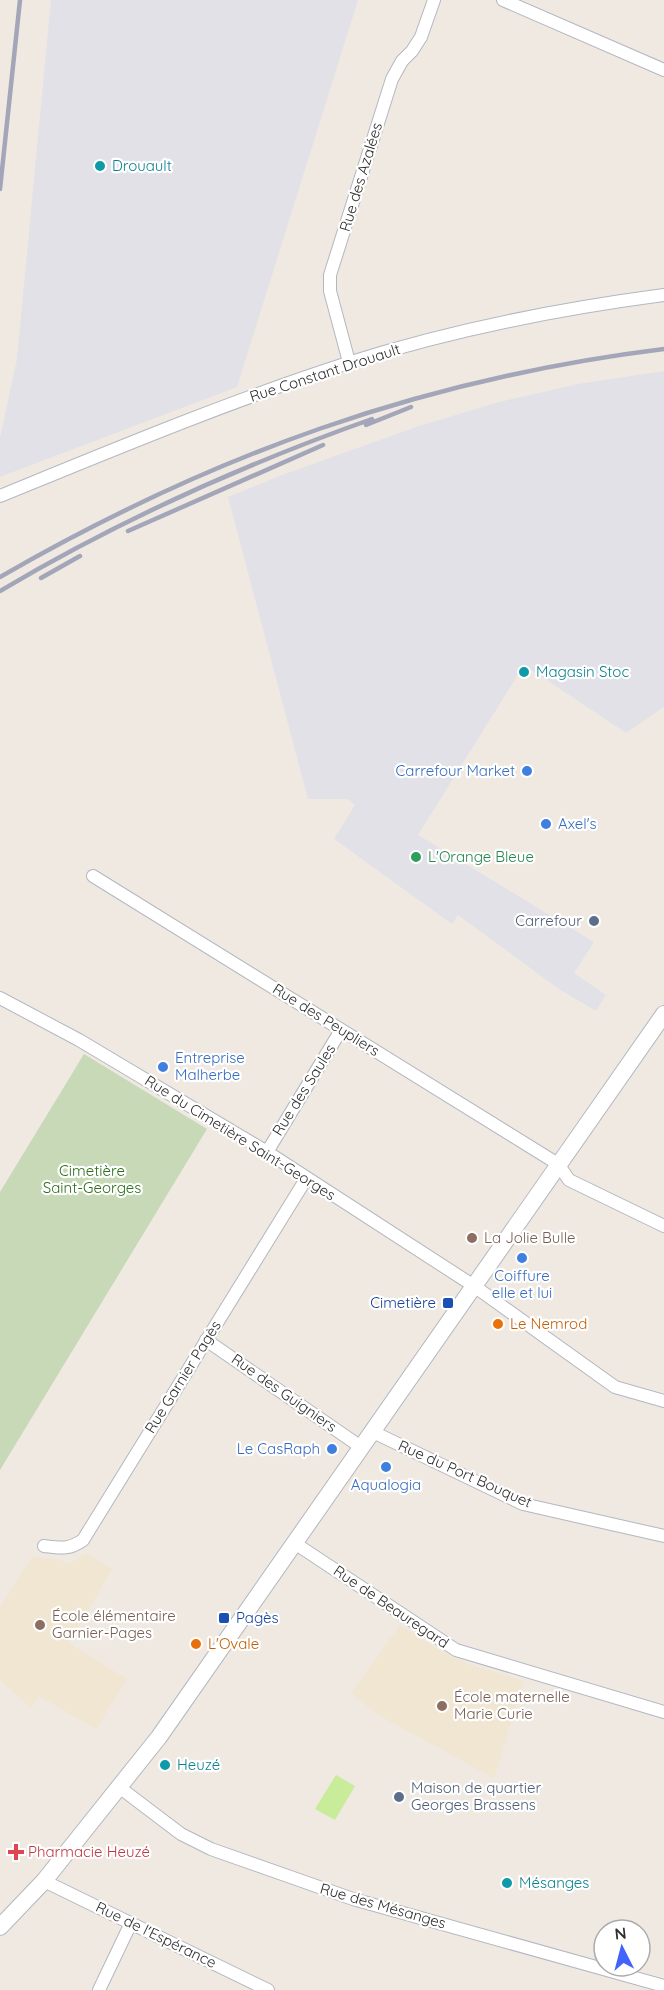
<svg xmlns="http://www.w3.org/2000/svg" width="664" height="1990" font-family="Quicksand,sans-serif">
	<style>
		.industrial { fill: #e3e1e8 }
		.education { fill: #f0e6d1 }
		.cemetery { fill: #c8d9b8 }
		.pitch { fill: #c9ec9a }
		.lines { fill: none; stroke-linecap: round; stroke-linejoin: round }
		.minor-casing { stroke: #b4b7c1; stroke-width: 14 }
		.secondary-casing { stroke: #b4b7c1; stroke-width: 18 }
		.minor { stroke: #fff; stroke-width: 12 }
		.secondary { stroke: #fff; stroke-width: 16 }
		.rail { stroke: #a3a6b8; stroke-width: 4.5 }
		.culture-dot { fill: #0f9aa8; stroke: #fff; stroke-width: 2 }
		.shop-dot { fill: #3f7fe0; stroke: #fff; stroke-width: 2 }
		.leisure-dot { fill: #2e9e5b; stroke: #fff; stroke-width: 2 }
		.service-dot { fill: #5c6f8a; stroke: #fff; stroke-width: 2 }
		.education-dot { fill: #8d6e63; stroke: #fff; stroke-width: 2 }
		.transit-dot { fill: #1a4fb4; stroke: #fff; stroke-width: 2 }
		.food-dot { fill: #e8710a; stroke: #fff; stroke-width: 2 }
		.health-dot { fill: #e0444e; stroke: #fff; stroke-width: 2 }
		.labels { text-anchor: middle; stroke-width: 4.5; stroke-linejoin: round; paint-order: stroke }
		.culture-label { font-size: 15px; fill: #0d838f; stroke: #fff; text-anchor: start }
		.street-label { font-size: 15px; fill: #2e2e2e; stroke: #fff }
		.shop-label { font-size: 15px; fill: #366cbe; stroke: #fff; text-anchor: end }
		.leisure-label { font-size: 15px; fill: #27864d; stroke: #fff; text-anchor: start }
		.service-label { font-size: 15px; fill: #4e5e75; stroke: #fff; text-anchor: end }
		.park-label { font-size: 15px; fill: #2c6e1b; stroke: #fff }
		.education-label { font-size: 15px; fill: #785e54; stroke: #fff; text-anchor: start }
		.transit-label { font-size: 15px; fill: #164399; stroke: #fff; text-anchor: end }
		.food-label { font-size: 15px; fill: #c56008; stroke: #fff; text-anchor: start }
		.health-label { font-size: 15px; fill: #be3a42; stroke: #fff; text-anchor: start }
	</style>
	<rect width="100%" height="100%" fill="#efe9e1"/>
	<!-- industrial -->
	<path class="industrial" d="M51 0H358L237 387 0 477V438L17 359Z
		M664 371V707L626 733 524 665 418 835 594 942 574 973 606 995 596 1011 559 989 458 915 452 924 334 839 355 805 348 799H308L228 497 282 475 419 426 499 402 578 384Z"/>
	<!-- education -->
	<path class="education" d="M86 1553 112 1569 69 1643 127 1679 96 1729 39 1696 31 1708 0 1680V1607L32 1557 60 1560 69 1564Z
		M400 1625 442 1652 470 1665 524 1681 494 1778 382 1717 354 1696 352 1692Z"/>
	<!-- cemetery -->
	<path class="cemetery" d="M84 1054 207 1129 0 1470V1192Z"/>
	<!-- pitch -->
	<path class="pitch" d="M336 1775 355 1786 335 1820 315 1809Z"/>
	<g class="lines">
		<!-- minor casing -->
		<g class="minor-casing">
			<path id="minor" d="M503 0 664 70
				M349 362 330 291V275L392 79 402 61 412 51 421 37 434 0
				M0 496C115 449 230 401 348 363 451 330 558 309 664 295
				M93 876 558 1164 569 1180 664 1226
				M0 998 79 1040 267 1152 474 1286 615 1387 664 1401
				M267 1152 341 1030
				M206 1340 361 1447
				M373 1432 523 1504 664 1536
				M296 1544 456 1650 664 1712
				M44 1546C60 1548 69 1550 83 1540L306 1179
				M119 1787 181 1834 211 1849 353 1899 664 1986
				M44 1881 268 1990
				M99 1990 131 1923"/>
		</g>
		<!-- secondary casing -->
		<g class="secondary-casing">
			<path id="secondary" d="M0 1927 44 1881 159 1737 664 1014"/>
		</g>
		<!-- minor -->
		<use href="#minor" class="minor"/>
		<!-- secondary -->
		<use href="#secondary" class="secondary"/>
		<!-- rail -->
		<path class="rail" d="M0 189 20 0
			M366 425 411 407
			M128 531 323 445
			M0 577C212 455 421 379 664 349
			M41 578 80 556
			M0 591C118 521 242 465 372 419"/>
	</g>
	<!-- markers -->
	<g class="culture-dot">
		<circle cx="100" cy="166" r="6"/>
		<circle cx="524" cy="672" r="6"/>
		<circle cx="165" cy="1765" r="6"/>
		<circle cx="507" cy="1883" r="6"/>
	</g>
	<g class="shop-dot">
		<circle cx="527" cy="771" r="6"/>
		<circle cx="546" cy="824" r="6"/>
		<circle cx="163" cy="1067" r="6"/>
		<circle cx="522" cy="1258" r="6"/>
		<circle cx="332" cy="1449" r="6"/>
		<circle cx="386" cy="1467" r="6"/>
	</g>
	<circle class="leisure-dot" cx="416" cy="857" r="6"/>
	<g class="service-dot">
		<circle cx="594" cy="921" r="6"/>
		<circle cx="399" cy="1797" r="6"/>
	</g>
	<g class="education-dot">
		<circle cx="472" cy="1238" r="6"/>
		<circle cx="40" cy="1625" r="6"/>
		<circle cx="442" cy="1706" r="6"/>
	</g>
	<g class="transit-dot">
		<rect x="442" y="1297" width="12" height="12" rx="3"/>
		<rect x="218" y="1612" width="12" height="12" rx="3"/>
	</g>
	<g class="food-dot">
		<circle cx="498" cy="1324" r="6"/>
		<circle cx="196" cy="1644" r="6"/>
	</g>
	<path class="health-dot" d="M13 1843h6v6h6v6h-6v6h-6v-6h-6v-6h6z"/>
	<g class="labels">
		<!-- culture labels -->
		<g class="culture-label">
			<text x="112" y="171">Drouault</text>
			<text x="536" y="677">Magasin Stoc</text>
			<text x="177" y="1770">Heuzé</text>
			<text x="519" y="1888">Mésanges</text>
		</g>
		<!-- street labels -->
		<g class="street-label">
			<text transform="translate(361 177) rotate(-73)" y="5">Rue des Azalées</text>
			<text transform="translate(325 373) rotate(-18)" y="5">Rue Constant Drouault</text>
			<text transform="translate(326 1020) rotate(32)" y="5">Rue des Peupliers</text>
			<text transform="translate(304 1090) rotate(-58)" y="5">Rue des Saules</text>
			<text transform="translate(240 1138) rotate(32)" y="5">Rue du Cimetière Saint-Georges</text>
			<text transform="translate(183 1377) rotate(-58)" y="5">Rue Garnier Pagès</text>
			<text transform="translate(284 1393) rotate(35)" y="5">Rue des Guigniers</text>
			<text transform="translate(465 1474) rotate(24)" y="5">Rue du Port Bouquet</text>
			<text transform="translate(391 1607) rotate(34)" y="5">Rue de Beauregard</text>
			<text transform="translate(383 1906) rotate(16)" y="5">Rue des Mésanges</text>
			<text transform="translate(156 1935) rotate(26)" y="5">Rue de l'Espérance</text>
		</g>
		<!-- shop labels -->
		<g class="shop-label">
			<text x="515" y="776">Carrefour Market</text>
			<text x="558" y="829" text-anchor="start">Axel's</text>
			<text x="175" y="1063" text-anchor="start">Entreprise<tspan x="175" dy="17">Malherbe</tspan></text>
			<text x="522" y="1281" text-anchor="middle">Coiffure<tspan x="522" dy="17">elle et lui</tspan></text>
			<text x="320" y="1454">Le CasRaph</text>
			<text x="386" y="1490" text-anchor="middle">Aqualogia</text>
		</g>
		<!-- leisure labels -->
		<g class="leisure-label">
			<text x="428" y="862">L'Orange Bleue</text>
		</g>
		<!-- service labels -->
		<g class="service-label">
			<text x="582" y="926">Carrefour</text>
			<text x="411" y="1793" text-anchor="start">Maison de quartier<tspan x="411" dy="17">Georges Brassens</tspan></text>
		</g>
		<!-- park labels -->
		<g class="park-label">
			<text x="92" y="1176">Cimetière<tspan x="92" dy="17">Saint-Georges</tspan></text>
		</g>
		<!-- education labels -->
		<g class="education-label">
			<text x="484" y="1243">La Jolie Bulle</text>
			<text x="52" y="1621">École élémentaire<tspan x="52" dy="17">Garnier-Pages</tspan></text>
			<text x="454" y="1702">École maternelle<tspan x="454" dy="17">Marie Curie</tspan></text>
		</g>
		<!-- transit labels -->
		<g class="transit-label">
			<text x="436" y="1308">Cimetière</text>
			<text x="236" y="1623" text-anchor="start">Pagès</text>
		</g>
		<!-- food labels -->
		<g class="food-label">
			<text x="510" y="1329">Le Nemrod</text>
			<text x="208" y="1649">L'Ovale</text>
		</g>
		<!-- health labels -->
		<g class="health-label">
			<text x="28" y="1857">Pharmacie Heuzé</text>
		</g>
	</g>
	<!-- north arrow -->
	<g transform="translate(622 1948) rotate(354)"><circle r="28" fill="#ffffff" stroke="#ababab" stroke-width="1.5"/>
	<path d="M0-4.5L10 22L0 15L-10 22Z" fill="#4264fb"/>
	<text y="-9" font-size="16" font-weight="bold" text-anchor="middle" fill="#2e2e2e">N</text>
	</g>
</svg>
